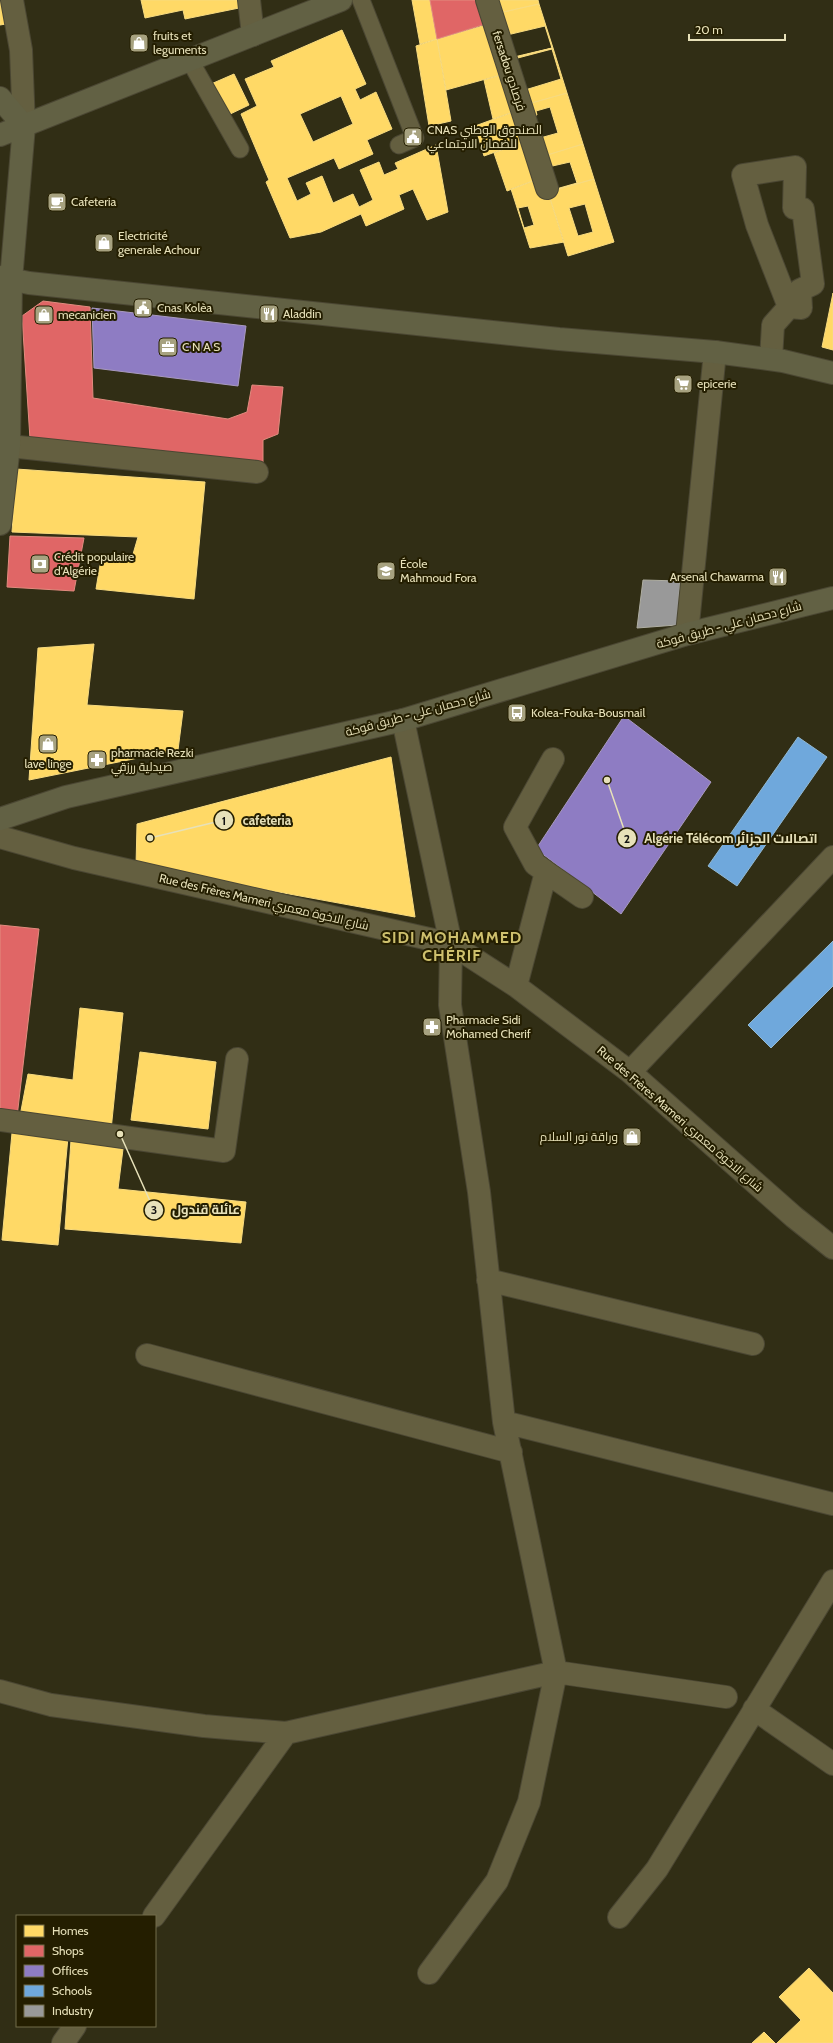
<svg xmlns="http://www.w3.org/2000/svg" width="833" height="2043" font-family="Cabin,Cairo,sans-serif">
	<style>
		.homes { fill: #ffd966; stroke: #f8db7f; fill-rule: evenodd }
		.shops { fill: #e06666; stroke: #e28b7f }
		.offices { fill: #8e7cc3; stroke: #a99ac0 }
		.schools { fill: #6fa8dc; stroke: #93b9d2 }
		.industry { fill: #999; stroke: #b0afa3 }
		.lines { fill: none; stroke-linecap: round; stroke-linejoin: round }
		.service-casing { stroke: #4b4733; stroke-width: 19 }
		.minor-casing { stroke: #4b4733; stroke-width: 24 }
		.secondary-casing { stroke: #4b4733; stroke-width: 24 }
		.service { stroke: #645f40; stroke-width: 17 }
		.minor { stroke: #645f40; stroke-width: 22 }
		.secondary { stroke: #626144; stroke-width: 22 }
		.labels { text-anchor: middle; stroke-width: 4; stroke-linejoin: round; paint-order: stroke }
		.poi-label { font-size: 12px; fill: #e7e1b9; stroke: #241e00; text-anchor: start }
		.street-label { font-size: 12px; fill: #e7e1b9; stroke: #241e00 }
		.district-label { font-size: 16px; font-weight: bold; letter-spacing: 1px; fill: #cec06d; stroke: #241e00 }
		.leader { fill: none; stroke: #e7e1b9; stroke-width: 1.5 }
		.callout-dot { fill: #e7e1b9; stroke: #241e00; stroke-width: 1.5 }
		.mark-label { font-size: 12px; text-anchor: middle; font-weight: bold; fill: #111 }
		.callout-label { font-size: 13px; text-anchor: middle; font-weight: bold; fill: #e7e1b9; stroke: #241e00; stroke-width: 4; stroke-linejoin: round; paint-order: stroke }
	</style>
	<rect width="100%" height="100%" fill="#312e15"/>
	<!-- homes -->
	<path class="homes" d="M0 0H7L12 23 0 25Z
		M141 0H242L244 7 185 19 183 10 145 18Z
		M412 0H430L437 39 420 44Z
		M495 0H538L539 4 499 13Z
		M539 4 553 48 513 58 499 13ZM545 26 552 48 514 57 507 35Z
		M489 24 504 74 446 90 437 39Z
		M342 30 366 84 355 89 360 100 376 92 392 129 367 140 373 154 339 169 334 158 287 178 297 201 311 194 306 183 322 176 333 203 353 194 359 207 373 200 360 170 379 162 384 175 398 169 395 163 436 145 448 212 427 220 413 189 399 195 404 209 366 226 361 214 321 232 290 238 266 182 269 180 241 114 257 106 245 79 274 67 271 61ZM341 96 353 124 313 142 300 114Z
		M437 39 451 121 429 126 416 46Z
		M553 48 567 93 528 104 513 58ZM552 49 561 79 525 90 514 59Z
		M234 74 249 105 226 116 211 84Z
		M504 74 516 111 493 119 484 80Z
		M567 93 583 144 544 156 528 104ZM550 107 558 133 540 138 533 116 537 115 536 111Z
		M516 111 526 141 484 156 475 126Z
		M526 141 538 179 507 191 494 153Z
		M583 144 594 179 555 190 544 156ZM570 162 577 183 556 189 548 167Z
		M538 179 548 192 564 242 530 248 511 189ZM528 206 534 225 524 228 518 208Z
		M594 179 614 242 568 256 548 192ZM585 204 593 232 578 236 569 208Z
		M833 293V350L822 347Z
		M16 469 205 482 194 599 96 589 101 559 131 561 138 537 12 532Z
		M94 644 87 705 183 711 178 750 29 780 38 648Z
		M391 757 415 917 136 866 137 824Z
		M80 1008 123 1013 111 1130 20 1116 28 1074 73 1080Z
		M140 1052 216 1062 208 1129 131 1120Z
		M12 1133 68 1137 58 1245 2 1240Z
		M71 1140 123 1149 118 1189 246 1202 241 1243 65 1229Z
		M809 1968 833 1993V2043H777L801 2020 779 1997Z
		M764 2032 775 2043H752Z"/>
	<!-- shops -->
	<path class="shops" d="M430 0H481L489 23 437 39Z
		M43 301 90 307 93 398 228 419 247 412 252 385 283 387 278 434 263 440V467L30 439 22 316Z
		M10 536 84 538 74 591 7 587Z
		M0 925 39 929 17 1117 0 1115Z"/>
	<!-- offices -->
	<path class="offices" d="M92 308 246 326 238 386 94 368Z
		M624 716 711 782 621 914 536 849Z"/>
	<!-- schools -->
	<path class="schools" d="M798 737 827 757 737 886 708 866Z
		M833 941V986L771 1048 748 1025Z"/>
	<!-- industry -->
	<path class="industry" d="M643 580 680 581 677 625 637 628Z"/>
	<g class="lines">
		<!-- service casing -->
		<g class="service-casing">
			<path id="service" d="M361 0 415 138 399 145
				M189 59 240 149"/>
		</g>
		<!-- minor casing -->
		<g class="minor-casing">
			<path id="minor" d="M12 0 21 50 24 126
				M249 0 253 35
				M487 0 547 188
				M771 359 773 325 789 307 757 225 743 175 795 167 794 208 803 209 813 284 800 290 801 308 789 307
				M9 446 257 472
				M687 634 715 352
				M403 720 451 944 450 1005 479 1192 504 1422 556 1672 529 1802 497 1881 429 1973
				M0 837 74 858 451 944 516 986 630 1072 794 1217 833 1248
				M546 872 582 897
				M516 986 546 872 535 864 515 827 553 759
				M630 1072 833 857
				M0 1120 224 1151 237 1059
				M488 1280 753 1344
				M147 1355 511 1452
				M504 1422 833 1504
				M0 1691 51 1705 204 1726 286 1733 556 1672 726 1697
				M754 1709 833 1764
				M154 1916 286 1733
				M619 1917 657 1869 833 1581
				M63 2043 75 2026"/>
		</g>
		<!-- secondary casing -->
		<g class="secondary-casing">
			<path id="secondary" d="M0 98 24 126
				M0 135 341 0
				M0 277 29 283 559 339 715 352 783 361 833 373
				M0 524 9 446 11 280 24 126
				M0 819 66 797 403 720 687 634 833 598"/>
		</g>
		<!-- service -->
		<use href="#service" class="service"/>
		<!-- minor -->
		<use href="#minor" class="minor"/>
		<!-- secondary -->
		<use href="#secondary" class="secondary"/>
	</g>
	<!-- icons -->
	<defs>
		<g id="shop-square" transform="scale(1)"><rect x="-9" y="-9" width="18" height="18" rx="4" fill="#a7a280" stroke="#241e00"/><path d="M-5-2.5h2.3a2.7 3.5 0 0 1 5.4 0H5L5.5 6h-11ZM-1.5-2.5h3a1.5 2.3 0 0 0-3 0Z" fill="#fff"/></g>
		<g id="civic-square" transform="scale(1)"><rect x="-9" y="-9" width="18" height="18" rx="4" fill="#a7a280" stroke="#241e00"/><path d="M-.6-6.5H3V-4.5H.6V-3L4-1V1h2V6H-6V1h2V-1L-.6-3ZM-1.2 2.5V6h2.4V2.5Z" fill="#fff"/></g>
		<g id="cafe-square" transform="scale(1)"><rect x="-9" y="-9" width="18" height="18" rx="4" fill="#a7a280" stroke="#241e00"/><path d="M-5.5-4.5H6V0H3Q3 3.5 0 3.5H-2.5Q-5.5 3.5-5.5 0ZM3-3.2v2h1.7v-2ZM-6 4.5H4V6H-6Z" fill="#fff"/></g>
		<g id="restaurant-square" transform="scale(1)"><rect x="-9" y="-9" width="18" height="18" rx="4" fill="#a7a280" stroke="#241e00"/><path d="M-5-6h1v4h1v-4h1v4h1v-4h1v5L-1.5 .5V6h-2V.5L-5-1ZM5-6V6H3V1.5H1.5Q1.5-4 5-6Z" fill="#fff"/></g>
		<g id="office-square" transform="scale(1)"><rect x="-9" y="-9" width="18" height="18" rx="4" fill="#a7a280" stroke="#241e00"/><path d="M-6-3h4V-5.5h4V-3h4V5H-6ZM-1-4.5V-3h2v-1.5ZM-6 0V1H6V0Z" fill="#fff"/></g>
		<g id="supermarket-square" transform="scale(1)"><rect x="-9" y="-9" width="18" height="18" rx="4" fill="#a7a280" stroke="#241e00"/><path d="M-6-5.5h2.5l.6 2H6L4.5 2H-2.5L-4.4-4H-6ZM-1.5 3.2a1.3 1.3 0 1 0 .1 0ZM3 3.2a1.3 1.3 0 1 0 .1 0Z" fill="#fff"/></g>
		<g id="bank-square" transform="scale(1)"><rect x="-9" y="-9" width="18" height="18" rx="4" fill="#a7a280" stroke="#241e00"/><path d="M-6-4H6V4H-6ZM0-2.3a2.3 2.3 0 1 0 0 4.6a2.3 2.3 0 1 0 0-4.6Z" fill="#fff"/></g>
		<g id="school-square" transform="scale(1)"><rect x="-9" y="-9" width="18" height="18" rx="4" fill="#a7a280" stroke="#241e00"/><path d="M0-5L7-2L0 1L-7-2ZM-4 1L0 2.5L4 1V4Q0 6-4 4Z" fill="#fff"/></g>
		<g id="bus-square" transform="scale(1)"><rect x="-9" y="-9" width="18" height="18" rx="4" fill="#a7a280" stroke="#241e00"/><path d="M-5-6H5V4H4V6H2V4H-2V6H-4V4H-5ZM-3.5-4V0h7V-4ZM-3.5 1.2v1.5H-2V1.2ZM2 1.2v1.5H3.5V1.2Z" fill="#fff"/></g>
		<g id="pharmacy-square" transform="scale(1)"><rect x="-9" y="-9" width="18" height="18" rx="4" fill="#a7a280" stroke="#241e00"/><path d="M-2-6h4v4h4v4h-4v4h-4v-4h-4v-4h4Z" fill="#fff"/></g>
	</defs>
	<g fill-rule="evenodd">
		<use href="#shop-square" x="139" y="43"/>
		<use href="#civic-square" x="413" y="137"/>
		<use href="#cafe-square" x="57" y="202"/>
		<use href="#shop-square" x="104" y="243"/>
		<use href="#civic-square" x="143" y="308"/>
		<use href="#restaurant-square" x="269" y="314"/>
		<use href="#shop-square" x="44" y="315"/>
		<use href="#office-square" x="168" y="347"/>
		<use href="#supermarket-square" x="683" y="384"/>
		<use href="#bank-square" x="40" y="564"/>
		<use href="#school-square" x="386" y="571"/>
		<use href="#restaurant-square" x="778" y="577"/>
		<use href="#bus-square" x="517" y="713"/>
		<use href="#shop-square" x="48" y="744"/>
		<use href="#pharmacy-square" x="97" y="760"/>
		<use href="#pharmacy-square" x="432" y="1027"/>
		<use href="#shop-square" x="632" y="1137"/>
	</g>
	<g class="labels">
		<!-- poi labels -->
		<g class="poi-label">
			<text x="153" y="40">fruits et<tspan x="153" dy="14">leguments</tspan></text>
			<text x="427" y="134">CNAS الصندوق الوطني<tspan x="427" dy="14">للضمان الاجتماعي</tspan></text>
			<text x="71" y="206">Cafeteria</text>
			<text x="118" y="240">Electricité<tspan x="118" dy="14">generale Achour</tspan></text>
			<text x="157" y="312">Cnas Kolèa</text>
			<text x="283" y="318">Aladdin</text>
			<text x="58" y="319">mecanicien</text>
			<text x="182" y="351">C N A S</text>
			<text x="697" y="388">epicerie</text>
			<text x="54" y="561">Crédit populaire<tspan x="54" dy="14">d'Algérie</tspan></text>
			<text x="400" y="568">École<tspan x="400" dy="14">Mahmoud Fora</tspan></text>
			<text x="764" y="581" text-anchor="end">Arsenal Chawarma</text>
			<text x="531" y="717">Kolea-Fouka-Bousmail</text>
			<text x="111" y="757">pharmacie Rezki<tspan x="111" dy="14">صيدلية ررزقي</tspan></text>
			<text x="48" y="768" text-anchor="middle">lave linge</text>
			<text x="446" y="1024">Pharmacie Sidi<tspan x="446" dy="14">Mohamed Cherif</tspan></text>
			<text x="618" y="1141" text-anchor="end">وراقة نور السلام</text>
		</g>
		<!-- street labels -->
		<g class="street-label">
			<text transform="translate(509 71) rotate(72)" y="4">fersadou فرصادو</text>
			<text transform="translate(729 625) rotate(-15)" y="4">شارع دحمان علي - طريق فوكة</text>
			<text transform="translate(418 713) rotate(-15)" y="4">شارع دحمان علي - طريق فوكة</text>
			<text transform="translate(264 902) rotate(13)" y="4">Rue des Frères Mameri شارع الاخوة معمري</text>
			<text transform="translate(680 1119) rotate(41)" y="4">Rue des Frères Mameri شارع الاخوة معمري</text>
		</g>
		<!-- district labels -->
		<g class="district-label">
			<text x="452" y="943">SIDI MOHAMMED<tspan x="452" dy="18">CHÉRIF</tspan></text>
		</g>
	</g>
	<!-- callouts -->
	<path class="leader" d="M150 838L224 820M607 780L627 838M120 1134L154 1210"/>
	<g class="callout-dot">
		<circle cx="150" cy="838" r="4"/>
		<circle cx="607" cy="780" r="4"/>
		<circle cx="120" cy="1134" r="4"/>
		<circle cx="224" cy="820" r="10"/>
		<circle cx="627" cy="838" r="10"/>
		<circle cx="154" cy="1210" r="10"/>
	</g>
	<g class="mark-label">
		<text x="224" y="825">1</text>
		<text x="627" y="843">2</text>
		<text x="154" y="1214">3</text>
	</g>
	<g class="callout-label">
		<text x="267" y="825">cafeteria</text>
		<text x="731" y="843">Algérie Télécom اتصالات الجزائر</text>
		<text x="206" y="1214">عائلة قندول</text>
	</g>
	<!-- legend -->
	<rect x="16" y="1915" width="140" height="112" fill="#241e00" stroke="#726c4a"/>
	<rect x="24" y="1925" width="20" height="12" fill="#ffd966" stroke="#726c4a"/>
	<text x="52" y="1935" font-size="12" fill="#e7e1b9">Homes</text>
	<rect x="24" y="1945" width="20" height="12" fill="#e06666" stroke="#726c4a"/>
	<text x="52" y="1955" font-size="12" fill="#e7e1b9">Shops</text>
	<rect x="24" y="1965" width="20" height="12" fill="#8e7cc3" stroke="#726c4a"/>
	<text x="52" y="1975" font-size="12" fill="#e7e1b9">Offices</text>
	<rect x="24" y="1985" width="20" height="12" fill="#6fa8dc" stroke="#726c4a"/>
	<text x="52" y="1995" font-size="12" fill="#e7e1b9">Schools</text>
	<rect x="24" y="2005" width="20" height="12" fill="#999999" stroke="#726c4a"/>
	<text x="52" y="2015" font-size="12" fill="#e7e1b9">Industry</text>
	<!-- scale -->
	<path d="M689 34v6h96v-6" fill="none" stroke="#e7e1b9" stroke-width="2"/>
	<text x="695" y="34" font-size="12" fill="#e7e1b9" stroke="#241e00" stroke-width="3" paint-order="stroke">20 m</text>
</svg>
